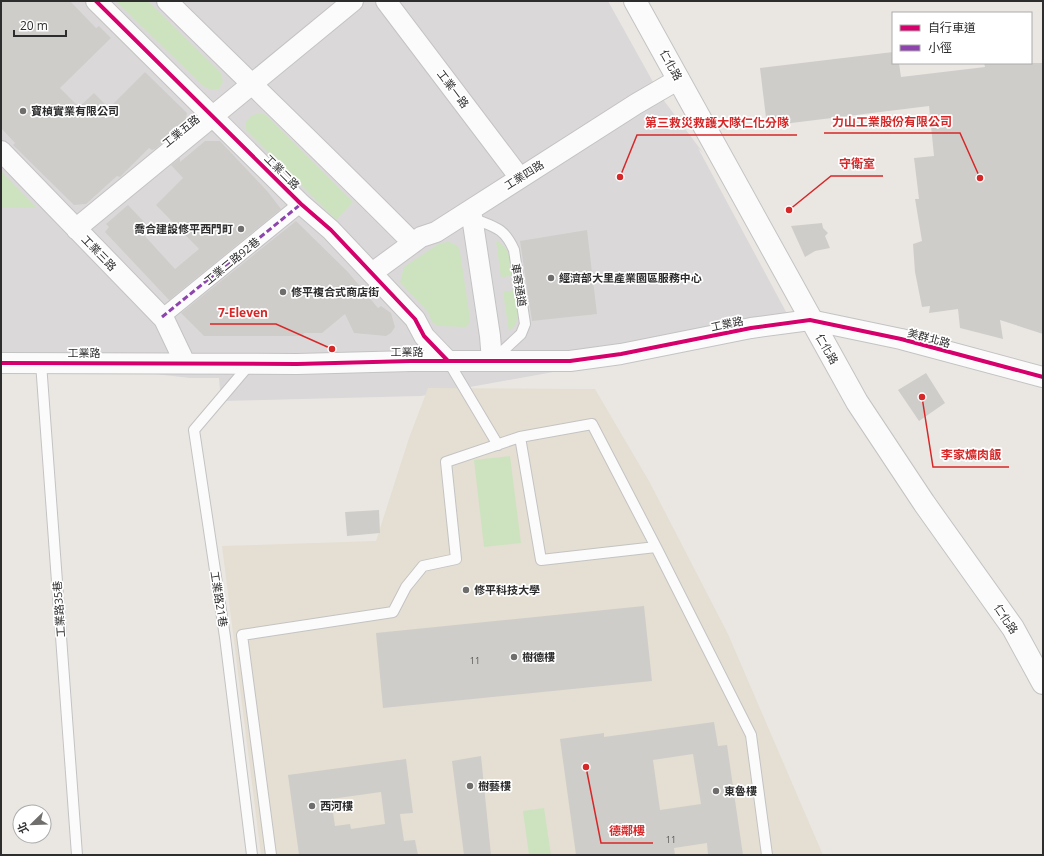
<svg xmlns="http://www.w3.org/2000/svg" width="1044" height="856" font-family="'Open Sans','Noto Sans TC',sans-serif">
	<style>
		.industrial { fill: #dbd8da }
		.education { fill: #e4dfd2 }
		.green { fill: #cde3bf }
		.building { fill: #cfcdca; fill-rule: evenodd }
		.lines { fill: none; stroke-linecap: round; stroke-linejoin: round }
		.service-casing { stroke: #c4c3c3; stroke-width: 12 }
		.pedestrian-casing { stroke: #c4c3c3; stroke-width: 17 }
		.minor-casing { stroke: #c4c3c3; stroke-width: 22 }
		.secondary-casing { stroke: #c4c3c3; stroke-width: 24 }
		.service { stroke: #fcfbfb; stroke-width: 10 }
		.pedestrian { stroke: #fcfbfb; stroke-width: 15 }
		.minor { stroke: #fcfbfb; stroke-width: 20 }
		.secondary { stroke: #fcfbfb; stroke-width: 22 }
		.quiet { stroke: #8e44ad; stroke-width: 3; stroke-dasharray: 6 3; stroke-linecap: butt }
		.cycleway-casing { stroke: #fff; stroke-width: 6 }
		.cycleway { stroke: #d6006c; stroke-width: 4 }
		.poi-dot { fill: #6f6e6d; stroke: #fff; stroke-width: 1.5 }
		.labels { text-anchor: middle; stroke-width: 3.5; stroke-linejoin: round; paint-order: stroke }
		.number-label { font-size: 9px; fill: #575756 }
		.street-label { font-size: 11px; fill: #2d2d2d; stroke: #fff }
		.poi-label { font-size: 11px; font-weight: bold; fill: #2d2d2d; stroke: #fff; text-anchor: start }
		.leader { fill: none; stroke: #d62828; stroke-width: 1.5 }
		.callout-dot { fill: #d62828; stroke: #fff; stroke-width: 1.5 }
		.callout-label { font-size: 12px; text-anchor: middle; font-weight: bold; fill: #d62828; stroke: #fff; stroke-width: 3.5; stroke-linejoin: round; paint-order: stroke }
	</style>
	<rect width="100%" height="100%" fill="#eae7e3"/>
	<!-- industrial -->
	<path class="industrial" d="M1 1H608L662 98 704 154 698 148 791 321 647 355 421 396 221 401 219 378H190L41 361 1 362Z"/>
	<!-- education -->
	<path class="education" d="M428 388 595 389 649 481 728 634 823 855H261L222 546 376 541 409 438Z"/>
	<!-- green -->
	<path class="green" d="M116 1H148L221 73 223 82 219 89 211 90 203 86Z
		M259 113 266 115 353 202 336 220 246 130V122L251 116Z
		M1 171 37 208H1Z
		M496 241C511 247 510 261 512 276L501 277Z
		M449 242 458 246 460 252 470 318V323L466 327 437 326 432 322 428 312 400 282 404 267 440 243Z
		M514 290C516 304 523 323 509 331L503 292Z
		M510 456 521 543 484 547 474 460Z
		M544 808 551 855H529L523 811Z"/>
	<!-- building -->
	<path class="building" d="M1 1H70L96 28 99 26 111 38 60 88 79 107 94 93 109 108 145 72 187 113 185 124 155 149 152 150 149 148 120 177 117 176 86 204 74 205 13 145 15 143 1 128Z
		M893 52V63H899L901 77 985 67 984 63H1043V334L1000 320 1003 339 960 328 958 309 929 313 930 306 922 307 915 272 913 244 922 241 915 199H919L914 158 934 156 929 106 767 126 760 68Z
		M205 141H220L268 192 281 209 169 300 105 232 109 227 106 224 128 205 149 227 143 234 175 269 199 249 156 205 183 178 171 165 180 158V162Z
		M296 221 348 272 378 308 381 306 391 313 395 327 391 333 386 336 354 333 345 314 322 333H304L302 336H204L181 313Z
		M822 223 823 228 828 233 825 236 830 248 815 251 805 257 791 226Z
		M587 230 597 314 532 321 520 241Z
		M926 373 945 403 919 421 898 390Z
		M379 510 380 533 347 536 345 512Z
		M644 606 652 681 383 708 376 633Z
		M714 722 718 746 727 745 743 855H708L707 843 674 848 675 855H576L560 739 604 733V737ZM693 754 701 804 660 810 653 760Z
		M481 756 491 855H464L452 761Z
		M406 759 413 813 400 814 404 841 415 840 418 855H299L288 775ZM381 792 385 824 351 829 350 824 335 826 331 799Z"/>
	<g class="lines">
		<!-- service casing -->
		<g class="service-casing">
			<path id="service" d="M472 218C494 227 504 227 514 250L525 324 521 334 493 360
				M448 361 498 445
				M41 363 77 855
				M250 364 194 430 225 637 252 855
				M520 437 592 424 656 547
				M271 855 242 635 393 612 406 587 423 566 456 559 446 462 520 437 541 560 656 547 751 735 767 855"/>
		</g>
		<!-- pedestrian casing -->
		<g class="pedestrian-casing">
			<path id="pedestrian" d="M162 317 301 204"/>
		</g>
		<!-- minor casing -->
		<g class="minor-casing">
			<path id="minor" d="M96 1 301 204 331 230 415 319 424 336 448 361
				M167 1C249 82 332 161 413 243
				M386 1 520 178
				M1 151 164 319 185 363
				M471 210 490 336 492 361
				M77 230 84 222 353 1
				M372 273 421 237 436 232 636 104 679 79
				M1 363 297 364 411 361H570L621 354 751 328 810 320 901 339 1043 377"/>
		</g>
		<!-- secondary casing -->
		<g class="secondary-casing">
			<path id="secondary" d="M635 1 857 402 924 503 1013 628 1043 683"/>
		</g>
		<!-- service -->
		<use href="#service" class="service"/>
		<!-- pedestrian -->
		<use href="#pedestrian" class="pedestrian"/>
		<!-- minor -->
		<use href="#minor" class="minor"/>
		<!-- secondary -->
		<use href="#secondary" class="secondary"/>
		<!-- quiet -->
		<path class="quiet" d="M162 317 301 204"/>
		<!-- cycleway casing -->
		<g class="cycleway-casing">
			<path id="cycleway" d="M96 1 301 204 331 230 415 319 424 336 448 361
				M1 363 297 364 411 361H570L621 354 751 328 810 320 901 339 1043 377"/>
		</g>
		<!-- cycleway -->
		<use href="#cycleway" class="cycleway"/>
	</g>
	<!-- markers -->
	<g class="poi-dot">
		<circle cx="23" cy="111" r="4"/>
		<circle cx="241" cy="229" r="4"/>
		<circle cx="551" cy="278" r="4"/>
		<circle cx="283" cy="292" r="4"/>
		<circle cx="466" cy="590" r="4"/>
		<circle cx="514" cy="657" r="4"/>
		<circle cx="470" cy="786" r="4"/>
		<circle cx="716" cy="791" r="4"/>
		<circle cx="312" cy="806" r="4"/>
	</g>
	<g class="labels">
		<!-- number labels -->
		<g class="number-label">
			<text x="475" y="664">11</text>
			<text x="671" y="843">11</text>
		</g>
		<!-- street labels -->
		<g class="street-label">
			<text transform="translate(671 65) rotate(61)" y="4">仁化路</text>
			<text transform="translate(453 89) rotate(53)" y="4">工業一路</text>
			<text transform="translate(181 131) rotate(-39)" y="4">工業五路</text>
			<text transform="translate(282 172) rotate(45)" y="4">工業二路</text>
			<text transform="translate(524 175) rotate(-32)" y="4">工業四路</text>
			<text transform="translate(99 253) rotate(46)" y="4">工業三路</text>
			<text transform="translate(232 261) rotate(-39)" y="4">工業二路92巷</text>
			<text transform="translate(519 285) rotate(81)" y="4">車寄通道</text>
			<text transform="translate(727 324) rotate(-12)" y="4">工業路</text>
			<text transform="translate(929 338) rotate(15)" y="4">美群北路</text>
			<text transform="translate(827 349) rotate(60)" y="4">仁化路</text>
			<text x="407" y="356">工業路</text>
			<text x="84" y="357">工業路</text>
			<text transform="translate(219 599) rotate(81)" y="4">工業路21巷</text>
			<text transform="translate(59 609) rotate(-94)" y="4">工業路35巷</text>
			<text transform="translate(1006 619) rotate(56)" y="4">仁化路</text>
		</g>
		<!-- poi labels -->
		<g class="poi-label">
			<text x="31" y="115">寶楨實業有限公司</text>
			<text x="233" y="233" text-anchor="end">喬合建設修平西門町</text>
			<text x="559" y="282">經濟部大里產業園區服務中心</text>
			<text x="291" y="296">修平複合式商店街</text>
			<text x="474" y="594">修平科技大學</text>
			<text x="522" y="661">樹德樓</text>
			<text x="478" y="790">樹藝樓</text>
			<text x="724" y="795">東魯樓</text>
			<text x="320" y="810">西河樓</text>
		</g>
	</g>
	<!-- callouts -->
	<path class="leader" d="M980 178L960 133H824M620 177L637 135H797M789 210L831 176H883M332 349L276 324H210M922 397L933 467H1009M586 767L601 843H653"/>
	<g class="callout-dot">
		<circle cx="980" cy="178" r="4"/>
		<circle cx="620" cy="177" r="4"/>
		<circle cx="789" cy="210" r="4"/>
		<circle cx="332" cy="349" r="4"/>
		<circle cx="922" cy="397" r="4"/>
		<circle cx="586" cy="767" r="4"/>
	</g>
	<g class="callout-label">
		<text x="892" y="126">力山工業股份有限公司</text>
		<text x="717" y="127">第三救災救護大隊仁化分隊</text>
		<text x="857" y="168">守衛室</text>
		<text x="243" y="317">7-Eleven</text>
		<text x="971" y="459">李家爌肉飯</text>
		<text x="627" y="835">德鄰樓</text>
	</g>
	<!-- border -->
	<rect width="1044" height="856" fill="none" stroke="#2d2d2d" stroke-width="4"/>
	<!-- legend -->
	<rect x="892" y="12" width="140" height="52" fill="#ffffff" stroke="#ababab"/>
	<rect x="900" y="25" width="20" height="6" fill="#d6006c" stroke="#ababab"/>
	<text x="928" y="32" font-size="12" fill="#2d2d2d">自行車道</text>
	<rect x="900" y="45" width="20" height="6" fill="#8e44ad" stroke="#ababab"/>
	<text x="928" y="52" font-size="12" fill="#2d2d2d">小徑</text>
	<!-- north arrow -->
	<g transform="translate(32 824) rotate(247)"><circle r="19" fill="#ffffff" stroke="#ababab"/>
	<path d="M0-3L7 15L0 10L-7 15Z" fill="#6f6e6d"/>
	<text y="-6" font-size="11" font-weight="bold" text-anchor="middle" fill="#2d2d2d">北</text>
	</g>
	<!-- scale -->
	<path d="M14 30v6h52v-6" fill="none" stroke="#2d2d2d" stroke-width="2"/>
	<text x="20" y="30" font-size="12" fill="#2d2d2d" stroke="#ffffff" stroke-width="3" paint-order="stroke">20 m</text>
</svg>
